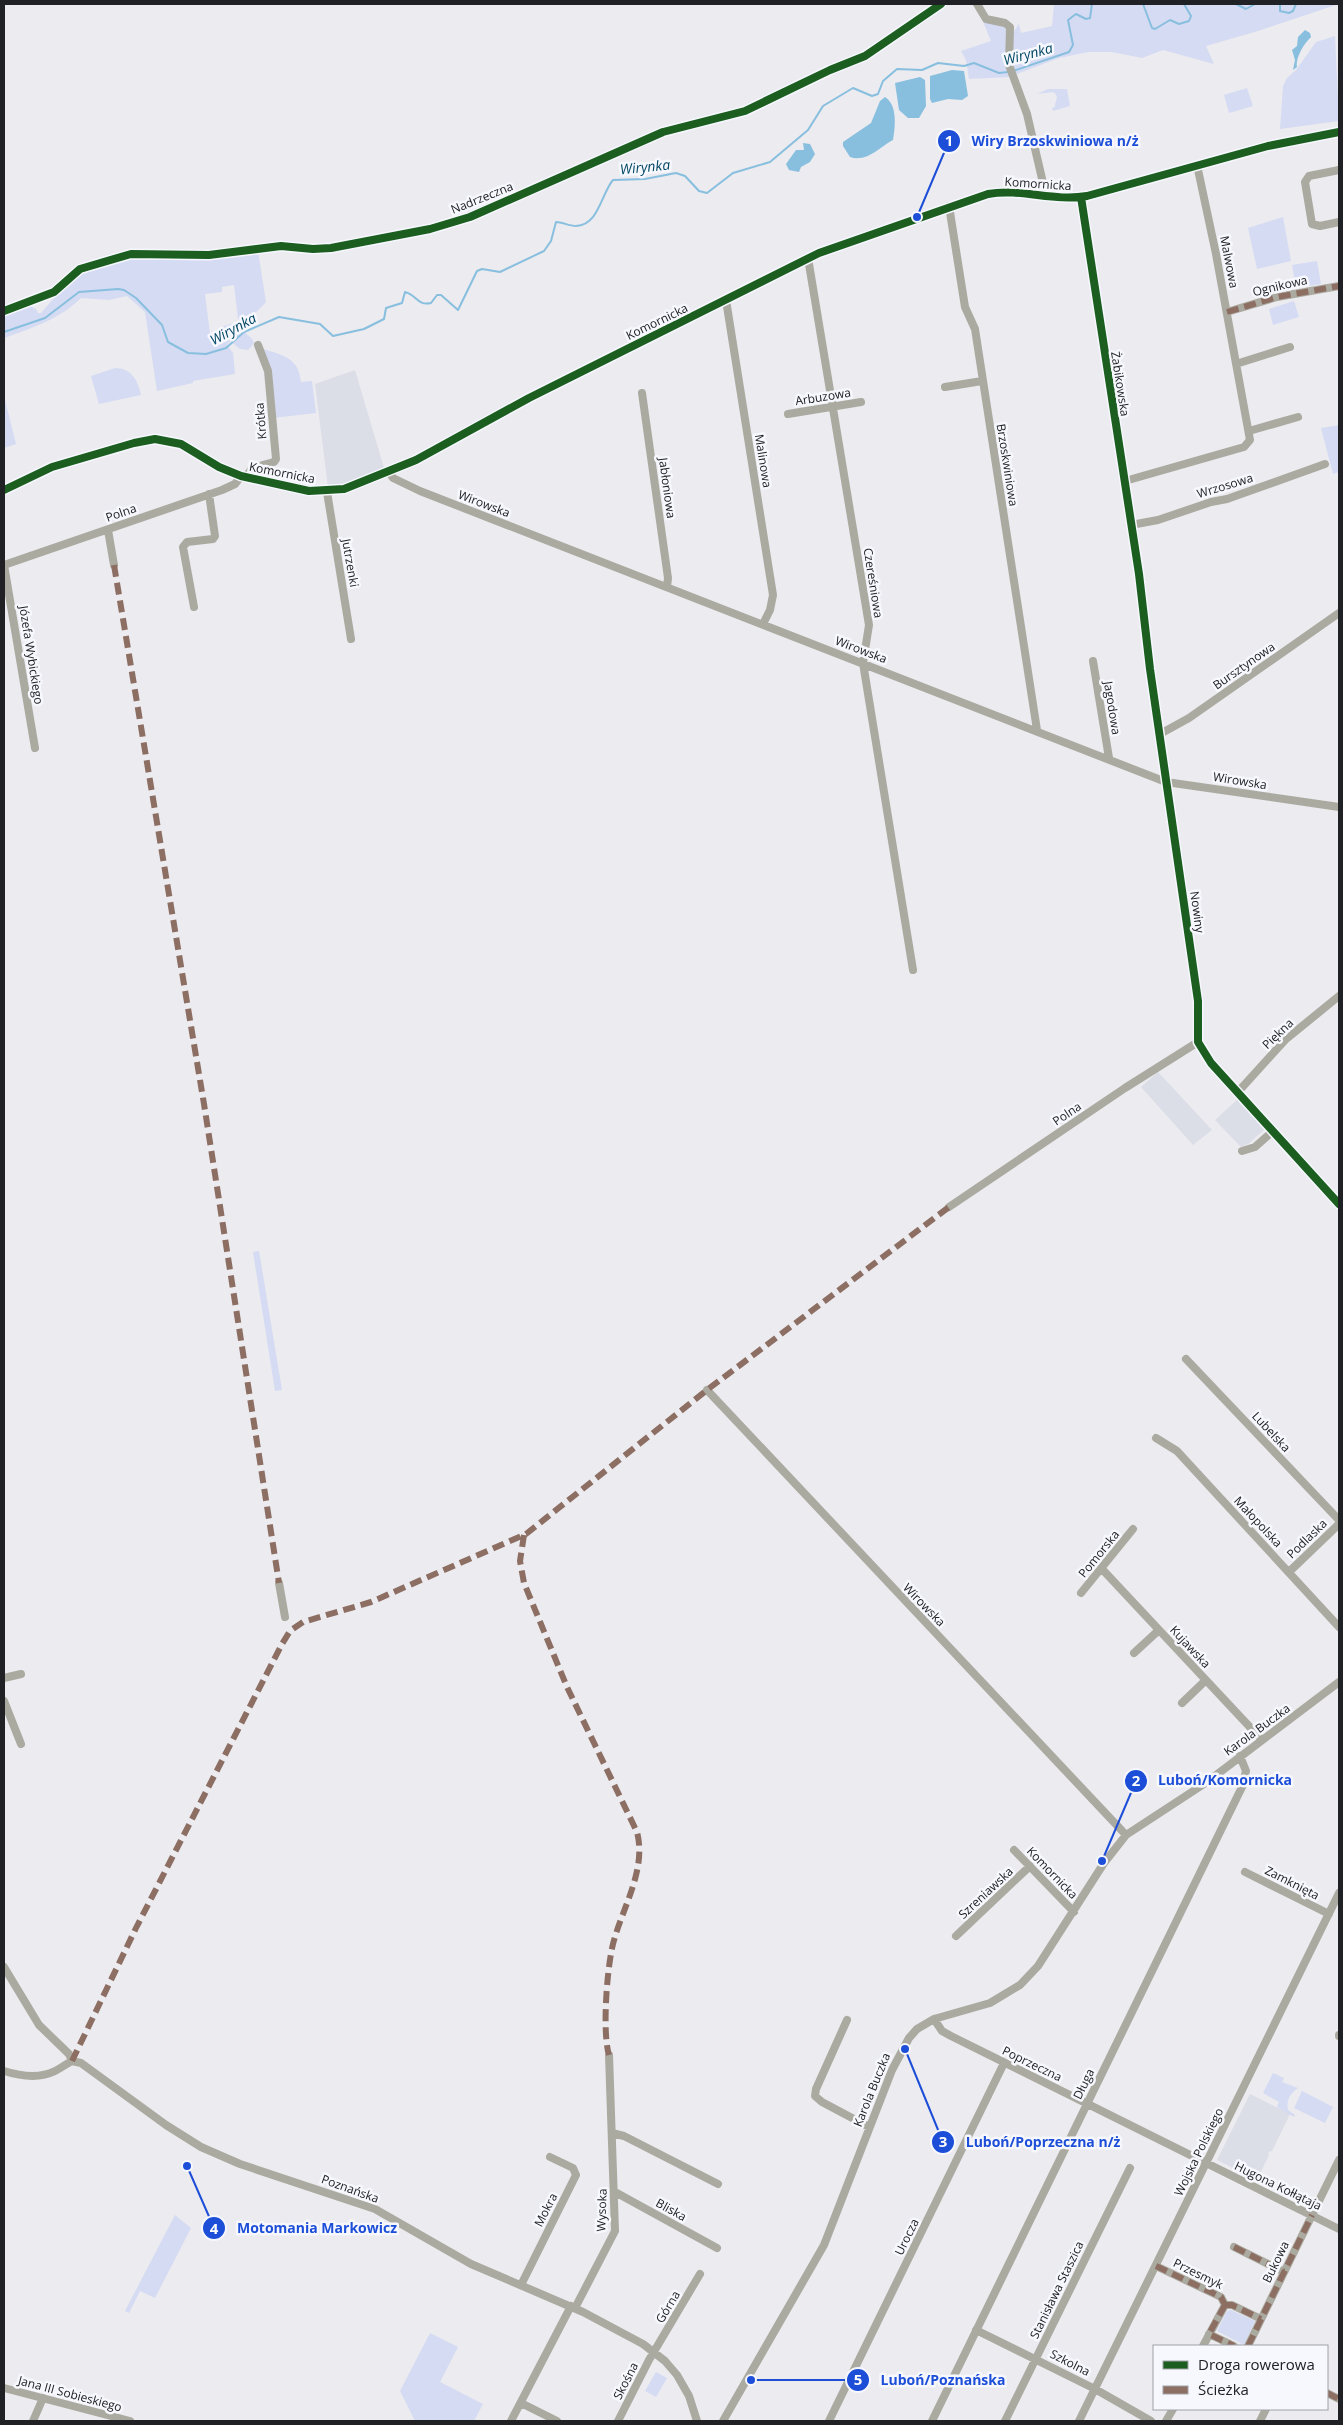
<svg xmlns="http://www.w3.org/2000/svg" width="1343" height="2425" font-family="'Open Sans',sans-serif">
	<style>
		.built { fill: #dbdde7 }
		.green { fill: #d5dbf2 }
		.water { fill: #88bfde }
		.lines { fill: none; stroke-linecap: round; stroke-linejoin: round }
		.stream { stroke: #88bfde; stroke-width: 2 }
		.minor { stroke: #abaaa0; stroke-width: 8 }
		.quiet { stroke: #8d6e63; stroke-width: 6; stroke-dasharray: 12 6; stroke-linecap: butt }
		.cycleway-casing { stroke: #f6f8fe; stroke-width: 11 }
		.cycleway { stroke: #1b5e20; stroke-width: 8 }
		.labels { text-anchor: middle; stroke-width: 5; stroke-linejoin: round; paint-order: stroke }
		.street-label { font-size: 12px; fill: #202124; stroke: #f6f8fe }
		.water-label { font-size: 14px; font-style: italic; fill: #024763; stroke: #f6f8fe }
		.leader { fill: none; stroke: #1d4ed8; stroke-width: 2 }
		.callout-dot { fill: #1d4ed8; stroke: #f6f8fe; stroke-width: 2 }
		.mark-label { font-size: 15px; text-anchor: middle; font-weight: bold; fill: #fff }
		.callout-label { font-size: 14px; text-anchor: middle; font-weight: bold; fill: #1d4ed8; stroke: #f6f8fe; stroke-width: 5; stroke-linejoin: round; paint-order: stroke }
	</style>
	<rect width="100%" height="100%" fill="#ebebf0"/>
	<!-- built -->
	<path class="built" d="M355 370 384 468 343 484 328 487 315 384Z
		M1158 1072 1212 1130 1193 1145 1141 1087Z
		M1238 1099 1265 1129 1248 1144 1241 1147 1215 1120Z
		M1250 2094 1290 2114 1272 2151 1268 2152 1269 2155 1257 2180 1217 2160Z"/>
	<!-- green -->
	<path class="green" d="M1054 4H1339L1258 31 1206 46 1214 64 1163 50 1142 58 1112 52H1088L1059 58 1009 77 969 79 966 60 961 51 991 41 979 12 1003 24 1012 34 1019 24 1021 33 1052 26Z
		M1335 36 1339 121 1280 129 1283 86 1287 78 1296 70 1316 42Z
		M1247 88 1253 106 1229 113 1224 95Z
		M1048 89H1067L1070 106 1053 111 1052 108 1055 107C1054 101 1061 97 1053 92L1037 94Z
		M1283 217 1291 261 1257 269 1248 228Z
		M258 251 266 302C259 310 248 321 238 319L234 285 222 287V292L205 294 210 334 224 326 235 323 252 339 254 343 248 350 240 349 230 341 227 345 233 353 235 374 193 381V383L157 391 145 312 127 296 109 300 81 298C60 319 32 328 4 338V312L28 305 36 309 38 313H41L74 275 129 256Z
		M1317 261 1321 284 1296 288 1292 265Z
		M1294 301 1299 317 1273 325 1269 309Z
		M263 349C275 353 293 356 298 370 300 374 300 378 301 382L312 381 316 413 273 418Z
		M115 368C131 368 138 380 141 395L99 404 91 376Z
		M4 396 16 444 4 448Z
		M1339 425V472L1333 474 1321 428Z
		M259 1251 282 1390 275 1391 253 1252Z
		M1273 2073 1284 2078 1282 2082 1298 2088C1290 2093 1286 2101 1288 2110L1295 2115 1294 2117 1277 2107 1279 2102 1263 2093Z
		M1302 2091 1333 2107 1325 2123 1294 2108Z
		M175 2215 191 2228 155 2298 140 2291 129 2313 125 2311Z
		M1231 2310 1255 2321 1244 2345 1217 2331 1227 2311Z
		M430 2333 458 2347 440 2382 483 2404 474 2421H415L400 2391Z
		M656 2372 667 2378 656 2397 645 2391Z"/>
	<!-- water -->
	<path class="water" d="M1305 30 1310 33 1311 37C1304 43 1295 59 1297 67L1293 70 1295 60 1292 50 1297 46 1298 37Z
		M952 70 964 71 968 96 962 100 948 99 932 103 930 99V76Z
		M920 77 925 80 926 106 919 118H908L899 110 895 83Z
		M885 97C898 105 895 127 893 140 881 146 867 163 850 157L843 146V142L871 123 880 101Z
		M803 143 810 144 815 154 810 162 801 167 799 172 789 170 786 164 796 150H804Z"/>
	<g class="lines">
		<!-- stream -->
		<path class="stream" d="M1143 4 1152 28 1155 29 1170 20 1179 24 1189 21 1191 16 1184 4
			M1236 4 1246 9 1255 4
			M1280 4V11L1289 13 1293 11 1296 4
			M1013 71 1069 52 1073 45 1068 20 1076 14 1086 19 1090 18 1092 4
			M4 332 45 318 79 292 118 289 124 290 136 298 162 325 168 342 188 353 206 354 226 348 244 332 279 317 320 324 333 336 364 329 384 319 386 308 402 303 405 292C417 295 417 306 431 303L437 295H441L458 310 477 271 482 269 500 272 544 251 551 241 556 222C562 222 569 226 576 226 599 225 601 194 613 180L645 179 676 173 685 176 699 191 707 193 733 173 770 162 808 130 823 106 853 88 872 96 878 94 883 81 897 69 922 70 938 63 964 66 974 63 999 73 1008 72"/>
		<!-- minor -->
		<path class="minor" d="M977 4 986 19 1005 23 1010 27 1009 65 1027 114 1043 183 1044 196
			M1339 170 1309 176 1305 182 1312 224 1320 226 1339 222
			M1081 197 1139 574 1150 669 1198 1001V1042L1211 1063 1339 1204
			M949 206 965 307 975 329 1037 730
			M808 258 869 625 863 663 913 970
			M726 300 773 595 770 610 763 624
			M4 311 54 292 80 269 131 254 209 255 281 246 313 249 331 248 430 229 470 217 663 132 745 111 830 70 865 56 941 4
			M1227 312 1277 297 1339 286
			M1236 364 1290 347
			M945 387 982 381
			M642 393 668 578 667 587
			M788 414 861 402
			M1249 431 1298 417
			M388 471 393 478 420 491 1166 782 1339 807
			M246 477 252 468 274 462 276 459 268 371 258 345
			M1125 481 1244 447 1250 440 1216 254 1197 165
			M4 490 52 467 134 443 155 439 181 444 219 467 241 476 309 491 344 489 416 460 529 398 819 253 988 194C1021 188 1054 202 1087 196L1268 146 1339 132
			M327 492 351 639
			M1131 525 1158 520 1211 502 1227 499 1325 464
			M108 530 114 565
			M194 607 183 547 187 542 213 539 215 536 209 494
			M1093 661 1109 758
			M1160 734 1189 718 1339 613
			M35 748 4 565 222 490 235 484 241 476
			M1237 1093 1285 1040 1339 996
			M1242 1151 1255 1147 1272 1132
			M949 1207 1125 1088 1198 1042
			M1186 1359 1339 1520
			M707 1390 1126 1835
			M1156 1438 1177 1451 1339 1627
			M1102 1569 1262 1740
			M1290 1571 1339 1524
			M279 1583 285 1617
			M1081 1593 1133 1529
			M1134 1653 1159 1630
			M4 1678 21 1674
			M4 1701 21 1744
			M1182 1703 1206 1680
			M1014 1850 1074 1912
			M1245 1872 1329 1914
			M956 1936 1030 1866
			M4 1967 39 2025 69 2054 72 2061
			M934 2019 942 2031 951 2036 1339 2229
			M847 2020 816 2089 815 2096 822 2102 869 2127
			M1339 2036V2035
			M72 2061 81 2063 166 2125 201 2147 240 2164 375 2209 471 2264 583 2312 643 2344 665 2361 677 2375 689 2396 697 2421
			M4 2071C20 2076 39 2079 55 2071 61 2068 66 2064 72 2061
			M612 2133 624 2136 718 2184
			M615 2192 717 2248
			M1234 2247 1284 2272
			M1156 2266 1221 2297 1225 2305
			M521 2285 576 2175 573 2168 550 2157
			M1225 2305H1232L1261 2319
			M575 2308 615 2231 609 2055
			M976 2330 1095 2389 1151 2421
			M1209 2334 1234 2346
			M1203 2346 1225 2305
			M1248 2346 1339 2160
			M4 2388 130 2421
			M1327 2393 1339 2399
			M521 2403 557 2421
			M33 2421 43 2398
			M511 2421 571 2306
			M618 2421 649 2360 700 2274
			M723 2421 824 2245 892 2070 909 2038 917 2029 934 2019 990 2003 1020 1985 1038 1966 1104 1863 1126 1835 1207 1782 1339 1682
			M829 2421 1004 2063
			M932 2421 1242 1787 1246 1771 1240 1756
			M1005 2421 1130 2168
			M1079 2421 1339 1893
			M1166 2421 1173 2409
			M1260 2421 1266 2409"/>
		<!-- quiet -->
		<path class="quiet" d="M1227 312 1277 297 1339 286
			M114 565 204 1104 279 1583
			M524 1535 520 1561 524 1583 567 1687 637 1832C647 1870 622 1908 613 1944 607 1968 602 2032 609 2055
			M72 2061 136 1928 282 1644 290 1631 303 1622 371 1602 526 1534 707 1390 949 1207
			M1234 2247 1284 2272
			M1156 2266 1221 2297 1225 2305
			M1225 2305 1209 2334 1234 2346
			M1225 2305H1232L1261 2319
			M1248 2346 1312 2215
			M1327 2393 1339 2399"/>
		<!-- cycleway casing -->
		<g class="cycleway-casing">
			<path id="cycleway" d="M1081 197 1139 574 1150 669 1198 1001V1042L1211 1063 1339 1204
				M4 311 54 292 80 269 131 254 209 255 281 246 313 249 331 248 430 229 470 217 663 132 745 111 830 70 865 56 941 4
				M4 490 52 467 134 443 155 439 181 444 219 467 241 476 309 491 344 489 416 460 529 398 819 253 988 194C1021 188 1054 202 1087 196L1268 146 1339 132"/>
		</g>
		<!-- cycleway -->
		<use href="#cycleway" class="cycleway"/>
	</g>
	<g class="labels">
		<!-- street labels -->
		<g class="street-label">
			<text transform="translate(1038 184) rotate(4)" y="4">Komornicka</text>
			<text transform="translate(482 198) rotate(-22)" y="4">Nadrzeczna</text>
			<text transform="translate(1229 262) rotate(79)" y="4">Malwowa</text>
			<text transform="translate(1280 286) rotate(-13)" y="4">Ognikowa</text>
			<text transform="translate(657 322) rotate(-26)" y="4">Komornicka</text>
			<text transform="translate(1120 384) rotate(81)" y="4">Żabikowska</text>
			<text transform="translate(823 397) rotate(-9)" y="4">Arbuzowa</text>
			<text transform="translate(261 421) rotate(-95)" y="4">Krótka</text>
			<text transform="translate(763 461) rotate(81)" y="4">Malinowa</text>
			<text transform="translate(1007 465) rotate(81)" y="4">Brzoskwiniowa</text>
			<text transform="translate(282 473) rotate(11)" y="4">Komornicka</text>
			<text transform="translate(1225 486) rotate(-17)" y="4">Wrzosowa</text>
			<text transform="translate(667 488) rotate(82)" y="4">Jabłoniowa</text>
			<text transform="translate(484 504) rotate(21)" y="4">Wirowska</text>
			<text transform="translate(121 513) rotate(-19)" y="4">Polna</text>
			<text transform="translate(350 563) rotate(80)" y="4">Jutrzenki</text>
			<text transform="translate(873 583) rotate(81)" y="4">Czereśniowa</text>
			<text transform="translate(861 650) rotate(21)" y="4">Wirowska</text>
			<text transform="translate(31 655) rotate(81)" y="4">Józefa Wybickiego</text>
			<text transform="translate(1244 666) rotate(-35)" y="4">Bursztynowa</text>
			<text transform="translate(1112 708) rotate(81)" y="4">Jagodowa</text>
			<text transform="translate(1240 781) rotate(9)" y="4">Wirowska</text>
			<text transform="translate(1197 912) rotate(82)" y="4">Nowiny</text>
			<text transform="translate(1278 1034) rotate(-44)" y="4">Piękna</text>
			<text transform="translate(1067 1114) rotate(-34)" y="4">Polna</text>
			<text transform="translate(1271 1432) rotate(47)" y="4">Lubelska</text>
			<text transform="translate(1258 1522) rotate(47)" y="4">Małopolska</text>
			<text transform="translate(1307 1539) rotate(-44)" y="4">Podlaska</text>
			<text transform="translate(1099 1554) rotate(-51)" y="4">Pomorska</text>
			<text transform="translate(924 1605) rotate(46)" y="4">Wirowska</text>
			<text transform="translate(1190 1647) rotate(47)" y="4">Kujawska</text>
			<text transform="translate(1257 1730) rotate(-36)" y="4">Karola Buczka</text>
			<text transform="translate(1052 1873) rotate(46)" y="4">Komornicka</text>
			<text transform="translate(1292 1883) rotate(27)" y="4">Zamknięta</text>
			<text transform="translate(986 1893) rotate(-43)" y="4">Szreniawska</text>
			<text transform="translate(1032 2064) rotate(26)" y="4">Poprzeczna</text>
			<text transform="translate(1084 2084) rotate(-64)" y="4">Długa</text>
			<text transform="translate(872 2090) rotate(-68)" y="4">Karola Buczka</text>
			<text transform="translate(1199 2152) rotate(-64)" y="4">Wojska Polskiego</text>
			<text transform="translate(1278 2186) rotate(26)" y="4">Hugona Kołłątaja</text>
			<text transform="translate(350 2189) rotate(20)" y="4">Poznańska</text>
			<text transform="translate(546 2210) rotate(-63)" y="4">Mokra</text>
			<text transform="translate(602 2210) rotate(-88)" y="4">Wysoka</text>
			<text transform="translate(671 2210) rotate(29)" y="4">Bliska</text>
			<text transform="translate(907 2237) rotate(-64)" y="4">Urocza</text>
			<text transform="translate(1276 2262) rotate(-64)" y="4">Bukowa</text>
			<text transform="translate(1198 2274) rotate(26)" y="4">Przesmyk</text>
			<text transform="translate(1057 2290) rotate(-64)" y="4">Stanisława Staszica</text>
			<text transform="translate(668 2307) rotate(-59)" y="4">Górna</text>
			<text transform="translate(1070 2363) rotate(27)" y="4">Szkolna</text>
			<text transform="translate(626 2381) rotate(-63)" y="4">Skośna</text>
			<text transform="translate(70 2394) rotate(15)" y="4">Jana III Sobieskiego</text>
		</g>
		<!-- water labels -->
		<g class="water-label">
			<text transform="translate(1028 54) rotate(-15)" y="5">Wirynka</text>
			<text transform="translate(645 167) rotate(-6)" y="5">Wirynka</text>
			<text transform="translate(233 329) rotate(-29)" y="5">Wirynka</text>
		</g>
	</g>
	<!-- callouts -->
	<path class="leader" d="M917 217L949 141M1102 1861L1136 1781M905 2049L943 2142M187 2166L214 2228M751 2380L858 2380"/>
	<g class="callout-dot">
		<circle cx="917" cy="217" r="5"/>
		<circle cx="1102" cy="1861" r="5"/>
		<circle cx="905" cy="2049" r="5"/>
		<circle cx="187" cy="2166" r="5"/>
		<circle cx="751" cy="2380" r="5"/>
		<circle cx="949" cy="141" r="12"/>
		<circle cx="1136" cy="1781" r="12"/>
		<circle cx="943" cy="2142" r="12"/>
		<circle cx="214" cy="2228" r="12"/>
		<circle cx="858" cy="2380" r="12"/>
	</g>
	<g class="mark-label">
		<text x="949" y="146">1</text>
		<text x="1136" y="1786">2</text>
		<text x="943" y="2147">3</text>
		<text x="214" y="2234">4</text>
		<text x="858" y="2385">5</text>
	</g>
	<g class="callout-label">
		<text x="1055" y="146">Wiry Brzoskwiniowa n/ż</text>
		<text x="1225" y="1785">Luboń/Komornicka</text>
		<text x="1043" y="2147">Luboń/Poprzeczna n/ż</text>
		<text x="317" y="2233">Motomania Markowicz</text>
		<text x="943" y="2385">Luboń/Poznańska</text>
	</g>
	<!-- border -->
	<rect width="1343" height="2425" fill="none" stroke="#202124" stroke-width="10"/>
	<!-- legend -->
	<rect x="1153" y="2345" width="175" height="65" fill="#f6f8fe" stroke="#a0a2a7"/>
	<rect x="1163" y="2361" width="25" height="8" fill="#1b5e20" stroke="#a0a2a7"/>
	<text x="1198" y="2370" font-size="15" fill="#202124">Droga rowerowa</text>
	<rect x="1163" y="2386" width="25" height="8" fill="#8d6e63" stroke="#a0a2a7"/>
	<text x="1198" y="2395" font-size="15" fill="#202124">Ścieżka</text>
</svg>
